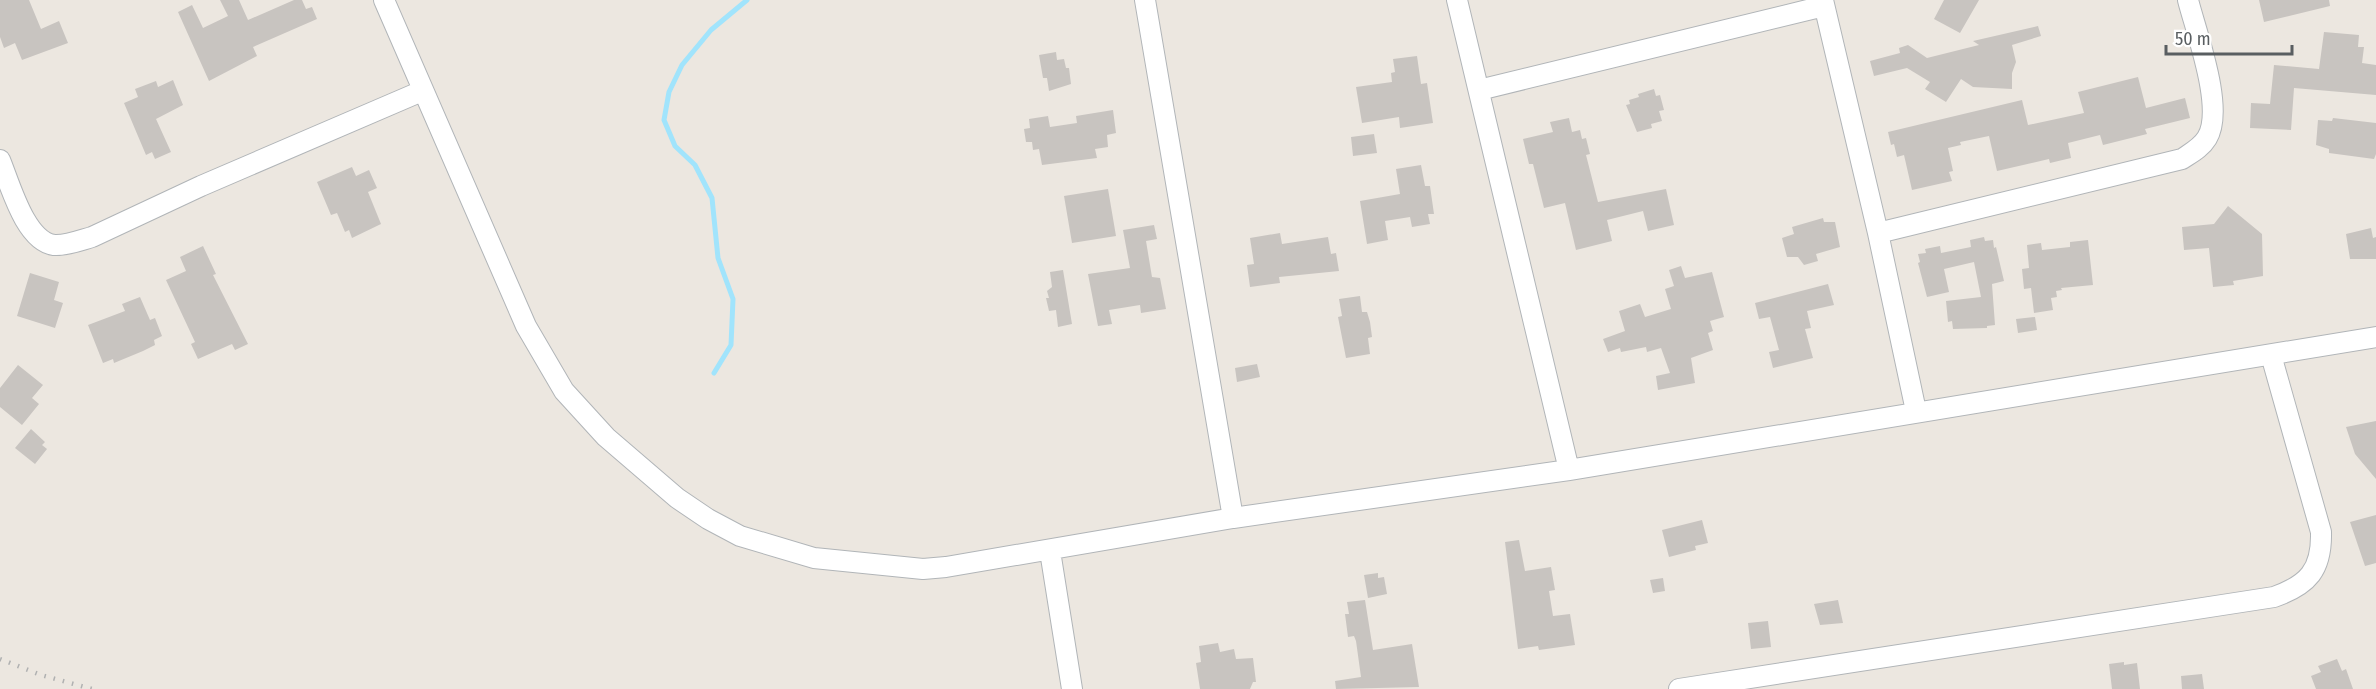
<svg xmlns="http://www.w3.org/2000/svg" width="2376" height="689" font-family="'Fira Sans Condensed',sans-serif">
	<style>
		.lines { fill: none; stroke-linecap: round; stroke-linejoin: round }
		.stream { stroke: #a1e4fc; stroke-width: 5 }
		.building { fill: #c8c4c0 }
		.minor-casing { stroke: #b1b5b8; stroke-width: 22 }
		.minor { stroke: #fff; stroke-width: 20 }
		.rail { stroke: #b0b1b1; stroke-width: 4.5; stroke-dasharray: 1.5 8; stroke-linecap: butt }
	</style>
	<rect width="100%" height="100%" fill="#ece7e0"/>
	<g class="lines">
		<!-- stream -->
		<path class="stream" d="M714 373 731 345 733 299 718 258 712 198 695 165 675 146 664 120 669 92 682 65 711 30 747 0"/>
	</g>
	<!-- building -->
	<path class="building" d="M0 0H29L41 29 59 21 68 43 22 60 15 43 4 48 0 37Z
		M220 0H239L248 20 294 0H302L306 9 312 7 317 19 253 47 257 56 209 81 178 12 192 5 203 28 228 16Z
		M1944 0H1979L1960 33 1934 19Z
		M2259 0H2329L2330 6 2264 22Z
		M2038 26 2041 36 2012 45 2016 62 2012 73V89L1973 87 1961 79 1946 102 1925 89 1930 82 1907 68 1874 76 1870 61 1900 53 1899 48 1908 45 1927 58 1979 45 1973 41Z
		M2324 32 2359 35 2358 47H2364L2362 63 2376 65V95L2294 88 2291 130 2250 128 2251 103 2270 104 2274 65 2319 69Z
		M1056 52 1057 60 1064 59 1066 68H1069L1071 84 1049 91 1047 78H1043L1039 55Z
		M1417 56 1421 84 1427 83 1433 123 1400 128 1399 117 1362 123 1356 87 1392 82 1391 73 1395 72 1393 59Z
		M2138 77 2146 108 2185 98 2190 118 2145 129 2147 134 2103 145 2100 135 2068 143 2071 158 2050 163 2049 159 1997 171 1989 136 1960 142 1961 145 1948 148 1953 171 1949 172 1952 181 1912 190 1904 155 1897 157 1894 144 1891 145 1888 132 2022 100 2028 125 2084 113 2078 92Z
		M173 80 183 105 156 119 171 152 155 159 152 152 146 155 124 103 138 97 135 89 156 81 158 87Z
		M1654 89 1656 96 1660 95 1664 110 1659 111 1662 121 1651 124 1652 128 1637 132 1626 105 1630 104 1629 100 1639 97 1638 94Z
		M1113 110 1116 133 1107 135 1108 147 1095 149 1097 158 1042 165 1039 149 1033 150 1032 142H1026L1024 129 1030 128 1029 119 1048 116 1050 127 1077 123 1076 116Z
		M1569 118 1572 132 1580 130 1582 139 1586 138 1590 154 1586 155 1598 202 1666 189 1674 225 1648 231 1643 211 1607 220 1612 241 1576 250 1565 203 1544 208 1533 164H1529L1523 139 1553 132 1550 122Z
		M2333 118 2376 123V154L2374 159 2329 153V149L2316 145 2318 120 2332 121Z
		M1374 134 1377 153 1353 156 1351 137Z
		M1421 165 1425 186H1430L1434 214H1428L1430 224 1412 227 1410 217 1385 221 1388 240 1367 244 1360 201 1400 194 1396 169Z
		M352 167 356 176 369 170 377 188 368 192 381 224 352 238 349 230 345 232 337 213 331 215 317 182Z
		M1108 189 1116 236 1072 243 1064 196Z
		M2228 206 2262 234 2263 276 2233 281 2234 285 2213 287 2209 248 2184 250 2182 227 2214 224Z
		M1823 218 1824 222H1835L1840 247 1816 254 1818 261 1804 265 1798 257H1787L1782 238 1794 234 1792 227Z
		M1154 225 1157 239 1146 241 1152 277 1160 278 1166 309 1141 313 1140 305 1109 310 1112 324 1098 326 1088 274 1130 268 1123 230Z
		M2371 228 2373 238 2376 237V259H2350L2346 234Z
		M1280 233 1282 244 1328 237 1331 254 1336 253 1339 271 1279 277 1280 283 1250 287 1247 265 1254 264 1250 238Z
		M1984 237 1985 241 1993 240 1994 248 1996 247 2004 281 1992 284 1995 325 1987 326V328L1953 329 1952 321 1948 322 1946 301 1981 297 1974 262 1944 269 1949 292 1927 297 1918 263 1920 262 1918 254 1926 253 1925 249 1940 246 1941 253 1971 247 1970 240Z
		M2088 240 2093 285 2061 288 2062 290 2056 291 2057 297 2051 298 2053 310 2034 313 2031 288 2024 289 2022 269 2029 268 2027 245 2041 243 2042 250 2070 247V242Z
		M203 246 216 274 213 275 248 344 235 350 232 344 198 359 191 344 195 342 166 280 186 271 180 257Z
		M1681 266 1685 278 1712 272 1724 317 1710 321 1713 331 1708 333 1713 350 1691 358 1695 383 1658 390 1656 376 1670 373 1661 348 1647 352 1646 347 1621 352 1620 348 1608 352 1603 339 1625 331 1619 311 1640 304 1645 317 1671 309 1665 289 1674 286 1669 270Z
		M1063 270 1072 324 1058 327 1056 310 1049 311 1046 298H1049L1047 291 1052 287 1050 272Z
		M30 273 59 282 54 300 63 303 55 328 17 316Z
		M1828 284 1834 305 1807 311 1811 328 1805 329 1813 358 1773 368 1769 352 1779 350 1770 317 1759 319 1755 303Z
		M1360 296 1362 312H1367L1370 322 1372 337 1368 338 1370 354 1346 358 1338 317 1342 316 1339 299Z
		M140 297 150 320 155 318 162 336 154 340 155 345 143 351 114 363 113 359 103 363 88 325 125 311 122 304Z
		M2035 317 2037 330 2018 333 2016 319Z
		M1257 364 1260 377 1237 382 1235 368Z
		M18 365 43 385 32 398 39 404 22 425 0 407V388Z
		M2376 421V479L2355 454 2346 427Z
		M31 429 45 442 42 445 47 449 35 464 15 448Z
		M2376 515V563L2365 566 2350 522Z
		M1702 520 1708 543 1695 546 1696 550 1669 557 1662 530Z
		M1519 540 1525 571 1551 567 1555 590 1549 591 1553 616 1570 614 1575 645 1539 650 1538 646 1518 649 1505 542Z
		M1378 573V578L1384 577 1387 594 1368 598 1364 575Z
		M1663 578 1665 591 1653 593 1650 580Z
		M1365 600 1373 650 1412 644 1419 687 1336 689 1335 681 1361 677 1356 641 1354 636 1348 637 1345 614H1349L1347 602Z
		M1838 600 1843 623 1820 625 1814 604Z
		M1768 621 1771 647 1751 649 1748 623Z
		M1218 643 1220 652 1234 649 1236 659 1253 658 1256 682H1253L1250 689H1200L1196 663 1201 662 1199 646Z
		M2337 659 2342 671 2346 669 2353 689H2316L2311 676 2321 672 2318 666Z
		M2124 662V665L2137 663 2140 689H2112L2109 664Z
		M2202 674 2204 689H2182L2181 676Z"/>
	<g class="lines">
		<!-- minor casing -->
		<g class="minor-casing">
			<path id="minor" d="M384 0 526 326 564 391 606 437 677 498 708 519 740 536 814 558 923 569 946 567 1233 518 1569 470 2376 337
				M1145 0 1233 518
				M1457 0 1569 470
				M1823 0 1878 233 1916 411
				M1479 90 1824 6
				M0 160C10 184 25 241 54 245 66 246 81 240 92 237L201 186 422 91
				M1878 233 2182 159C2191 153 2201 148 2207 138 2225 109 2196 32 2188 0
				M1050 551 1072 689
				M1679 689 2274 597C2308 585 2322 570 2321 532L2271 355"/>
		</g>
		<!-- minor -->
		<use href="#minor" class="minor"/>
		<!-- rail -->
		<path class="rail" d="M0 659 41 675 92 689"/>
	</g>
	<!-- scale -->
	<path d="M2166 45v9h126v-9" fill="none" stroke="#595e61" stroke-width="3"/>
	<text x="2175" y="45" font-size="18" fill="#595e61" stroke="#ffffff" stroke-width="4.5" paint-order="stroke">50 m</text>
</svg>
